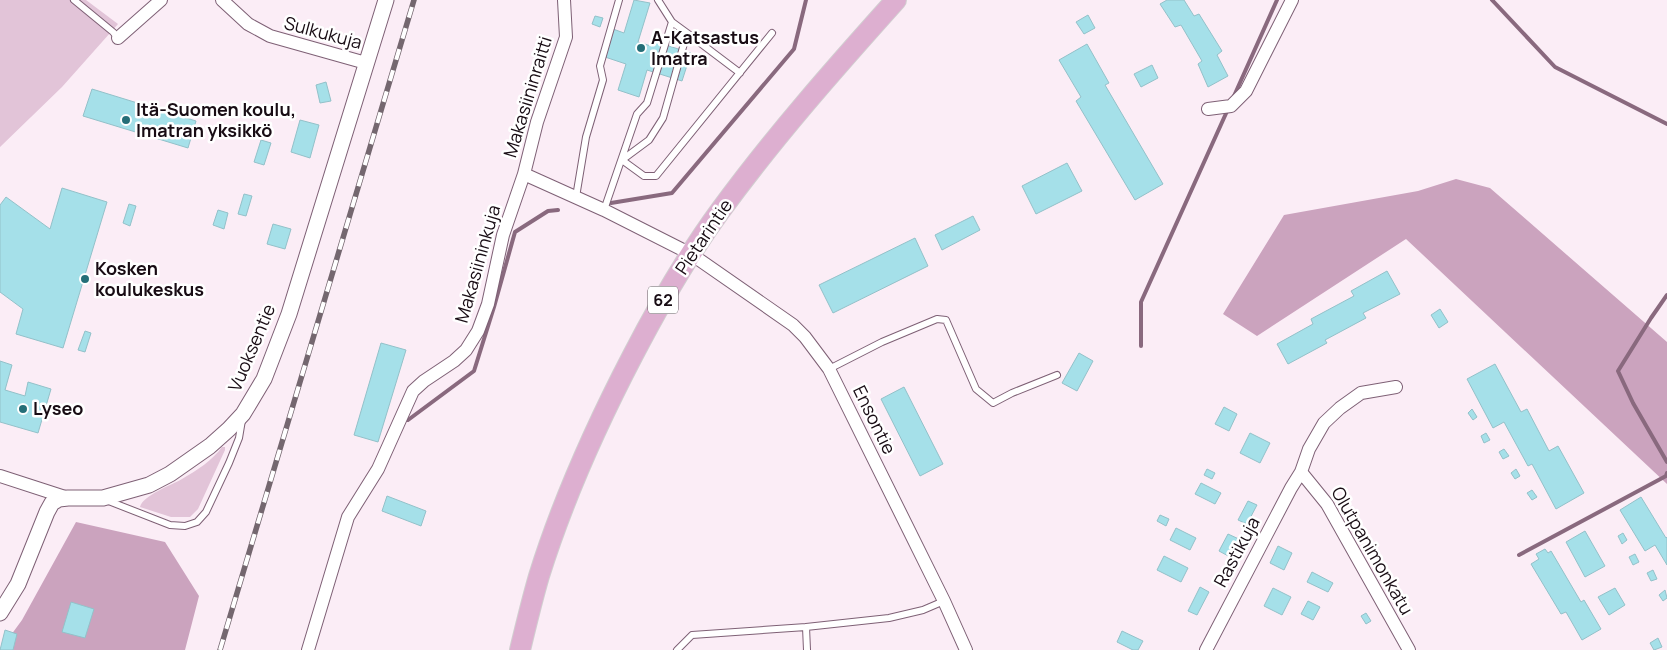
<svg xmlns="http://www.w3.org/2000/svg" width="1667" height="650" font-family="Manrope,sans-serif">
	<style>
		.green { fill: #e2c4d8 }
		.forest { fill: #cba3be }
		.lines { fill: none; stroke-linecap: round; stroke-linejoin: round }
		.stream { stroke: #89697e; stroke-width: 4 }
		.building { fill: #a5e0e9; stroke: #93c1c9 }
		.service-casing { stroke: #7e6075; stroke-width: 8 }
		.minor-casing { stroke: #7e6075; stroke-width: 14 }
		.tertiary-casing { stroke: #7e6075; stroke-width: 17 }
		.primary-casing { stroke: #d1ced0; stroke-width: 22 }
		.service { stroke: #fff; stroke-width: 6 }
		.minor { stroke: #fff; stroke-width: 12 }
		.tertiary { stroke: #fff; stroke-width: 15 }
		.primary { stroke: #ddafd0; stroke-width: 20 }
		.rail-casing { stroke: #74676f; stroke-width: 5.5 }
		.rail { stroke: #fff; stroke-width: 4; stroke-dasharray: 11; stroke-linecap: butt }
		.poi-dot { fill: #256e78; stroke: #fff; stroke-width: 2 }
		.labels { text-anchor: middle; stroke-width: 5; stroke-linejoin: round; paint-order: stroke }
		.shield { fill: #fff; stroke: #5d555a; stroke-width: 1 }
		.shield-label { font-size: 16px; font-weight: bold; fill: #180c14 }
		.street-label { font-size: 18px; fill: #180c14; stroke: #fff }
		.poi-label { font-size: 18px; font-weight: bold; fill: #180c14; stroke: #fff; text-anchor: start }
	</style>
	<rect width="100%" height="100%" fill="#fbedf6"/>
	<!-- green -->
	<path class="green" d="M0 0H86L118 24 62 87 0 147Z
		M222 447H225V450L198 509 190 517H171L140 507C143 495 172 485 182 479 196 471 213 460 222 447Z"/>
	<!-- forest -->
	<path class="forest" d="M1456 179 1490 188 1667 342V484L1406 239 1257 336 1223 314 1284 215 1418 191Z
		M76 522 165 542 199 596 185 650H0L22 620Z"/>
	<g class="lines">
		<!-- stream -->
		<path class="stream" d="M1492 0 1555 67 1667 124
			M1234 96 1277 0
			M611 203 672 193 794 49 806 0
			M1667 295 1651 318 1618 371 1633 403 1667 462
			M1141 346V302L1228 109
			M408 420 474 371 494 307 515 232 548 211 558 210
			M1519 555 1666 476 1667 473"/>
	</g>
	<!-- building -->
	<path class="building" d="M634 0 650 3 638 42 651 46 653 41 691 53 682 81 647 70 639 97 618 90 626 64 605 57 613 29 624 33Z
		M1167 0H1184L1194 16 1199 14 1222 51 1217 55 1228 76 1208 87 1198 64 1202 61 1181 25 1175 27 1160 4Z
		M1088 15 1095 28 1084 34 1076 22Z
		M595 16 603 18 600 27 592 24Z
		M1087 44 1109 83 1105 85 1163 184 1135 200 1076 101 1081 97 1059 60Z
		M1152 65 1158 78 1141 87 1134 74Z
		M326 82 331 101 320 103 316 85Z
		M92 89 196 121 188 148 83 116Z
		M300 120 319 125 310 158 291 152Z
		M261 140 271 143 264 165 254 162Z
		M1067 163 1082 191 1036 214 1022 186Z
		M62 188 107 202 63 348 16 334 23 309 0 292V205L6 197 50 229Z
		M244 194 252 196 246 216 238 214Z
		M129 204 136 206 130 226 123 223Z
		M218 210 228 213 224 229 213 225Z
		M973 216 980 230 942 250 935 235Z
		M273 224 291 229 285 249 267 244Z
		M915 238 928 266 833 313 819 285Z
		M1387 271 1400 294 1363 313 1366 318 1325 340 1327 343 1288 364 1277 344 1313 324 1311 319 1354 296 1351 291Z
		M1440 309 1448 322 1439 328 1431 315Z
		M85 331 91 333 85 352 78 350Z
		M381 343 406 350 378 442 354 435Z
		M1079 353 1093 361 1077 391 1062 383Z
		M0 361 12 365 5 390 25 396 28 382 51 389 38 433 0 422Z
		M1495 364 1521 412 1527 409 1549 451 1558 446 1584 493 1556 509 1532 464 1528 466 1504 422 1493 428 1467 379Z
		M904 387 943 464 920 476 881 399Z
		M1224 407 1237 414 1229 431 1215 424Z
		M1472 409 1477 417 1473 420 1468 413Z
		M1250 433 1270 443 1260 463 1240 453Z
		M1486 433 1490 440 1484 443 1481 436Z
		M1504 449 1509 456 1503 459 1499 452Z
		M1207 469 1215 473 1212 479 1204 475Z
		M1516 469 1520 476 1515 479 1511 473Z
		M1201 483 1221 493 1215 504 1195 494Z
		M1532 490 1537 497 1532 500 1527 493Z
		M387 496 426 511 421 526 382 511Z
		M1641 497 1666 538 1667 537V565L1655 545 1645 551 1620 510Z
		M1248 501 1257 505 1247 524 1238 520Z
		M1160 515 1169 519 1166 526 1157 521Z
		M1176 528 1196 538 1190 550 1170 540Z
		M1585 531 1605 566 1585 577 1566 542Z
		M1623 533 1627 540 1622 544 1618 536Z
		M1228 534 1241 540 1232 558 1219 551Z
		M1278 546 1292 553 1284 570 1270 563Z
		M1545 549 1548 553 1551 551 1581 602 1584 600 1601 629 1582 640 1566 612 1561 614 1531 564 1539 559 1536 554Z
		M1635 554 1639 562 1633 565 1629 557Z
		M1164 556 1188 568 1181 582 1157 570Z
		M1653 570 1657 579 1651 581 1647 573Z
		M1312 572 1333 583 1328 592 1307 582Z
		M1200 587 1209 592 1197 615 1188 611Z
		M1273 588 1291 597 1282 615 1264 606Z
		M1615 588 1625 605 1609 615 1598 597Z
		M1665 590 1667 598 1663 601 1659 595Z
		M1308 601 1320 607 1313 620 1301 614Z
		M71 602 94 609 85 638 62 632Z
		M1366 613 1371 621 1366 624 1361 616Z
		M5 630 17 634 13 650H0Z
		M1122 631 1143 641 1138 650H1133L1117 642Z
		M1658 638 1662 647 1654 650 1650 643Z"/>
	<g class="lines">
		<!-- service casing -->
		<g class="service-casing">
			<path id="service" d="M74 0 113 32 118 38
				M672 22 687 33 663 118 649 140 622 160 644 176H656L772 33
				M687 33 740 73
				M576 197 586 137 603 80 600 66 619 0
				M604 210 637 114 647 103 672 22 658 0
				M829 369 882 342 937 319 946 320 976 389 993 403 1012 393 1057 375
				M106 500 170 525 185 526 197 522 206 512 229 463 239 438 242 420
				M806 627 889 618 923 610 944 601
				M677 650 692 635 806 627 807 650"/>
		</g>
		<!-- minor casing -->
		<g class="minor-casing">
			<path id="minor" d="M222 0 248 24 270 36 366 63
				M118 38 161 0
				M1208 109 1231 106 1246 91 1292 0
				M524 174 537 122 566 37 564 0
				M1301 472 1327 504 1409 650
				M0 476 68 498
				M308 650 348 517 378 469 413 391 424 381 454 361 466 350 478 331 488 304 503 235 524 174 604 210 691 254 793 325 805 337 829 369 944 601 966 650
				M1206 650 1291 488 1301 472 1309 449 1324 423 1340 408 1361 393 1396 387"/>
		</g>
		<!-- tertiary casing -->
		<g class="tertiary-casing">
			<path id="tertiary" d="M0 613 18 584 47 512 52 503 59 499 68 498H103L149 485 170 474 210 446 229 429 243 414 264 379 289 314 386 0"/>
		</g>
		<!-- primary casing -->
		<g class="primary-casing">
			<path id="primary" d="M520 650C526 625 532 600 539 576 563 499 596 426 633 355 659 305 687 256 720 211 774 137 835 68 896 0"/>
		</g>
		<!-- service -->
		<use href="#service" class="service"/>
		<!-- minor -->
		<use href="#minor" class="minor"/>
		<!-- tertiary -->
		<use href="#tertiary" class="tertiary"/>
		<!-- primary -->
		<use href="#primary" class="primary"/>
		<!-- rail casing -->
		<g class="rail-casing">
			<path id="rail" d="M220 650 414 0"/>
		</g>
		<!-- rail -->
		<use href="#rail" class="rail"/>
	</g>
	<!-- markers -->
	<g class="poi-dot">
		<circle cx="641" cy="48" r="5"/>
		<circle cx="126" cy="120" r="5"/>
		<circle cx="85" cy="279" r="5"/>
		<circle cx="23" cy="409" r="5"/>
	</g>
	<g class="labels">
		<!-- shield labels -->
		<rect class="shield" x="648" y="286.5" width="30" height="27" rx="4"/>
		<g class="shield-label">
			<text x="663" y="306">62</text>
		</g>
		<!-- street labels -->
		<g class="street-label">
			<text transform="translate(323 33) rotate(15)" y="6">Sulkukuja</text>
			<text transform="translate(528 97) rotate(-73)" y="6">Makasiininraitti</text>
			<text transform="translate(704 237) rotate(-56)" y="6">Pietarintie</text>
			<text transform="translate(478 264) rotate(-74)" y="6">Makasiininkuja</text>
			<text transform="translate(252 348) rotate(-67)" y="6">Vuoksentie</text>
			<text transform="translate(874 420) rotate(64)" y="6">Ensontie</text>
			<text transform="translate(1372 551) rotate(60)" y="6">Olutpanimonkatu</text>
			<text transform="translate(1237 552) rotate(-62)" y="6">Rastikuja</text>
		</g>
		<!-- poi labels -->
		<g class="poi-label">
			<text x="651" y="44">A-Katsastus<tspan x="651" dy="21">Imatra</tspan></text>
			<text x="136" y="116">Itä-Suomen koulu,<tspan x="136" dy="21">Imatran yksikkö</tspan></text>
			<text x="95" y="275">Kosken<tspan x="95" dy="21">koulukeskus</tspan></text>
			<text x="33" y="415">Lyseo</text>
		</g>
	</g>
</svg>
